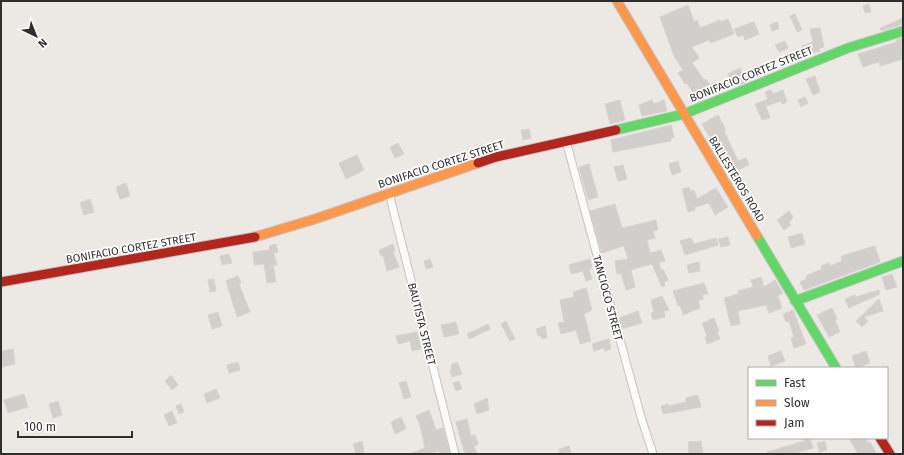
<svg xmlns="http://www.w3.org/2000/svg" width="904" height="455" font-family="'Fira Sans',sans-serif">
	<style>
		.building { fill: #d1cecb; stroke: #d7d4d0 }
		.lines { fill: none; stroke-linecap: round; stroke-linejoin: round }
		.street-casing { stroke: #c5c4c5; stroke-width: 9 }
		.fast-casing { stroke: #c5c4c5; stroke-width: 11 }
		.slow-casing { stroke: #c5c4c5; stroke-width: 11 }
		.jam-casing { stroke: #c5c4c5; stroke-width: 11 }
		.street { stroke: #fcfcfb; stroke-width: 7 }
		.fast { stroke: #63d668; stroke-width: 9 }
		.slow { stroke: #ff974d; stroke-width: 9 }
		.jam { stroke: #b3261e; stroke-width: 9 }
		.labels { text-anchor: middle; stroke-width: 3.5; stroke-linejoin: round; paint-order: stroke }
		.street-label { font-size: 11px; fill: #2e2e2e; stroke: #fff }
	</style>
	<rect width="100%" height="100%" fill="#ece8e4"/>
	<!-- building -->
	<path class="building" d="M869 4 871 12 865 13 863 6Z
		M688 5 694 22 697 20 700 28 720 20 721 22 728 19 734 34 711 43 709 40 692 47 699 58 692 63 704 80 706 79 710 85 713 83 717 90 712 95 698 101 687 83 685 84 678 73 683 70 674 56 660 17Z
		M795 14 802 30 797 32 790 16Z
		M903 18V24L881 31 880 28Z
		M754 22 759 34 745 40 743 35 738 37 734 29Z
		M777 22 779 29 772 31 770 25Z
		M820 28 824 47 819 48 820 51 811 53V55L803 58 801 52 804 51 802 46 813 42 810 29Z
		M903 38V59L880 66 879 62 863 67 858 54 897 42 896 40Z
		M785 41 788 48 779 52 775 45Z
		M775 63 777 69 755 78 753 69Z
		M740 68 746 82 733 87 728 74Z
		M815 76 820 92 813 95 806 79Z
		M771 90 773 94 783 90 787 102 782 104 781 101 766 106 770 118 762 120 755 104 768 99 765 92Z
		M805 97 808 103 801 107 798 100Z
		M620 100 625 120 610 124 605 104Z
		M652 100 654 104 664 100 667 111 642 116 639 105Z
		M718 115 726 130 724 131 738 161 746 158 749 165 729 174 726 167 728 166 714 137 710 138 702 124Z
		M671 125 674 137 671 138V141L613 152 611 140Z
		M529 129 531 138 523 140 521 130Z
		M398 143 404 154 395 158 390 147Z
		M357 155 364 170 346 179 339 163Z
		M678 161 681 172 672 175 669 164Z
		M589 164 598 197 588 200 579 167Z
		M623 165 627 179 618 181 614 167Z
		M126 183 130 196 120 199 116 187Z
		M689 187 690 191 694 190 697 199 716 188 728 207 715 215 709 203 695 207V210L688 212 682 189Z
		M90 199 94 212 84 215 80 203Z
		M615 204 622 228 656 220 658 230 653 231 655 238 647 240 650 253 661 250 665 261 659 263 661 270 663 269 668 280 664 282 665 286 662 287 652 264 631 270 635 287 626 290 621 273 617 274 615 261 628 259 624 246 602 253 590 211Z
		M789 211 793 217 789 223 791 225 784 230 777 220Z
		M802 233 805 244 791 248 788 237Z
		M728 237 730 245 721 247 718 239Z
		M691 238 694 244 716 238 718 245 685 255 680 241Z
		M276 244 278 252 274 253 277 265H273L276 282 267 283 264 264 254 265 253 252 270 250 269 246Z
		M393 244 395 251 393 252 399 267 387 271 383 255 381 256 379 250Z
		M875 246 880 262 804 290 800 282 807 279 806 276 822 269 821 266 829 263 830 266 842 261 841 256Z
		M229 254 232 263 222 265 220 256Z
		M430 259 433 267 426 269 424 261Z
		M590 259 592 268 589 269 592 279 586 281 583 271 571 274 569 265Z
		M699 262 700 271 689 273 687 265Z
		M892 274 897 287 886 290 882 277Z
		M238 276 241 283 239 284 250 312 237 317 226 281Z
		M761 277 764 287 775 280 783 293 778 296 782 308 769 313 766 305 738 311 740 324 731 326 724 298 738 294V291L753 287 751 280Z
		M214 279 216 291 210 292 208 280Z
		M704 283 708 294 702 295 703 299 698 301 700 308 683 315 680 305 678 306 673 291Z
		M586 288 592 310 584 314 591 341 580 344 576 330 561 334 558 323 564 322 560 300 574 297 573 292Z
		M879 290 880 294 849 308 845 299 855 295 856 297Z
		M662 296 669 310 664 311 665 317 653 320 651 313 654 312 651 300Z
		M879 299 883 311 864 317 868 321 862 327 856 321Z
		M832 308 837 319 835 320 840 332 829 337 817 315Z
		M793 310 806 344 794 348 791 338 794 337 789 321 786 322 783 314Z
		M638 311 642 323 622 329 619 318Z
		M218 312 222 326 212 329 208 315Z
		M714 318 719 331 717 332 720 339 707 344 705 337 707 336 702 323Z
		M506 321 515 339 510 341 501 324Z
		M456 322 459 334 444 337 441 325Z
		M488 324 490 329 469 339 467 334Z
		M545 326 547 338 542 339 541 336H538L536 329Z
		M417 332 421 349 412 351 410 341 398 344 396 336Z
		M609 339 611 349 605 351 604 348 594 351 592 344Z
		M13 349 15 364 1 367V351Z
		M781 351 785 361 771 366 768 356Z
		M866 351 870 363 856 368 852 356Z
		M238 362 240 370 229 373 227 365Z
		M457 362 462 374 452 377 450 370 452 369 451 365Z
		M171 375 178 385 172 390 165 381Z
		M406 381 411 397 404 399 399 383Z
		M459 381 462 389 456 391 453 383Z
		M216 389 220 398 207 403 204 394Z
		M24 394 28 407 8 413 4 400Z
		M698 395 701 407 663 414 661 406 668 404 669 406 686 402V398Z
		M487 398 489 410 477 414 474 404Z
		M58 401 62 415 53 418 49 404Z
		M181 404 184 412 179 414 176 406Z
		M429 410 436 430 443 428 450 454H440L439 451 428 454H409L425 448 420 425 416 416Z
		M172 411 177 423 169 426 164 415Z
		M401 417 406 429 395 434 391 422Z
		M467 419 471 436 475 435 478 444 474 446 477 454H465L459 434 456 422Z
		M803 438H810L813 448 793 454H767V452L804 441Z
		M849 438H865L868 443 870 442 876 452 872 454H858Z
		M362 441 364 452 356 454 353 444Z
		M701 441 703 454H689L688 442Z
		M825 441 827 450 819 452 817 443Z
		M569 446 571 452 560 454 559 449Z"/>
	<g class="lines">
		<!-- street casing -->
		<g class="street-casing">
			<path id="street" d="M566 141 641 417 653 454
				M389 193 455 454"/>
		</g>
		<!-- fast casing -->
		<g class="fast-casing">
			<path id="fast" d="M616 130 684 114 848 48 903 31
				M757 236 836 368
				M795 301 903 261"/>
		</g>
		<!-- slow casing -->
		<g class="slow-casing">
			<path id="slow" d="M617 1 757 236
				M255 237 315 219 478 163"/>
		</g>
		<!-- jam casing -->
		<g class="jam-casing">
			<path id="jam" d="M478 163 496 157 616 130
				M1 282 255 237
				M880 438 890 454"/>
		</g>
		<!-- street -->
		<use href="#street" class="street"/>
		<!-- fast -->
		<use href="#fast" class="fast"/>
		<!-- slow -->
		<use href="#slow" class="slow"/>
		<!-- jam -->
		<use href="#jam" class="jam"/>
	</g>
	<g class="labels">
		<!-- street labels -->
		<g class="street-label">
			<text transform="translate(751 74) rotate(-22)" y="4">BONIFACIO CORTEZ STREET</text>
			<text transform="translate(441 164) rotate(-18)" y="4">BONIFACIO CORTEZ STREET</text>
			<text transform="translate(737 179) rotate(59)" y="4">BALLESTEROS ROAD</text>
			<text transform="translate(131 248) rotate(-10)" y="4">BONIFACIO CORTEZ STREET</text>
			<text transform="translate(608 298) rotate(75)" y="4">TANCIOCO STREET</text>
			<text transform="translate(422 324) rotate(76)" y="4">BAUTISTA STREET</text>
		</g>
	</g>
	<!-- border -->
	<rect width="904" height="455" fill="none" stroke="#2e2e2e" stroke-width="4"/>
	<!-- legend -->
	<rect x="748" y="367" width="140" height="72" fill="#ffffff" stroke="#ababab"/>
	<rect x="756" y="380" width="20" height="6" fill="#63d668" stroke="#ababab"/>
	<text x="784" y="387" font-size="12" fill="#2e2e2e">Fast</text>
	<rect x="756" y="400" width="20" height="6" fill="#ff974d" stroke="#ababab"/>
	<text x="784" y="407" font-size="12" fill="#2e2e2e">Slow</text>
	<rect x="756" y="420" width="20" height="6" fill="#b3261e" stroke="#ababab"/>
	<text x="784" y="427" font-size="12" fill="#2e2e2e">Jam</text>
	<!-- north arrow -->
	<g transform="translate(36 36) rotate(137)" stroke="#ffffff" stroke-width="3" paint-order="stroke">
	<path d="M0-3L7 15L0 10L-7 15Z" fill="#2e2e2e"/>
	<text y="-6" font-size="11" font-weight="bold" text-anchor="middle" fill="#2e2e2e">N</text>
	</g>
	<!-- scale -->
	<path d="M18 431v6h114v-6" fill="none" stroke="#2e2e2e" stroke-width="2"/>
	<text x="24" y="431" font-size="12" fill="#2e2e2e" stroke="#ffffff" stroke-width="3" paint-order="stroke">100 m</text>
</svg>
